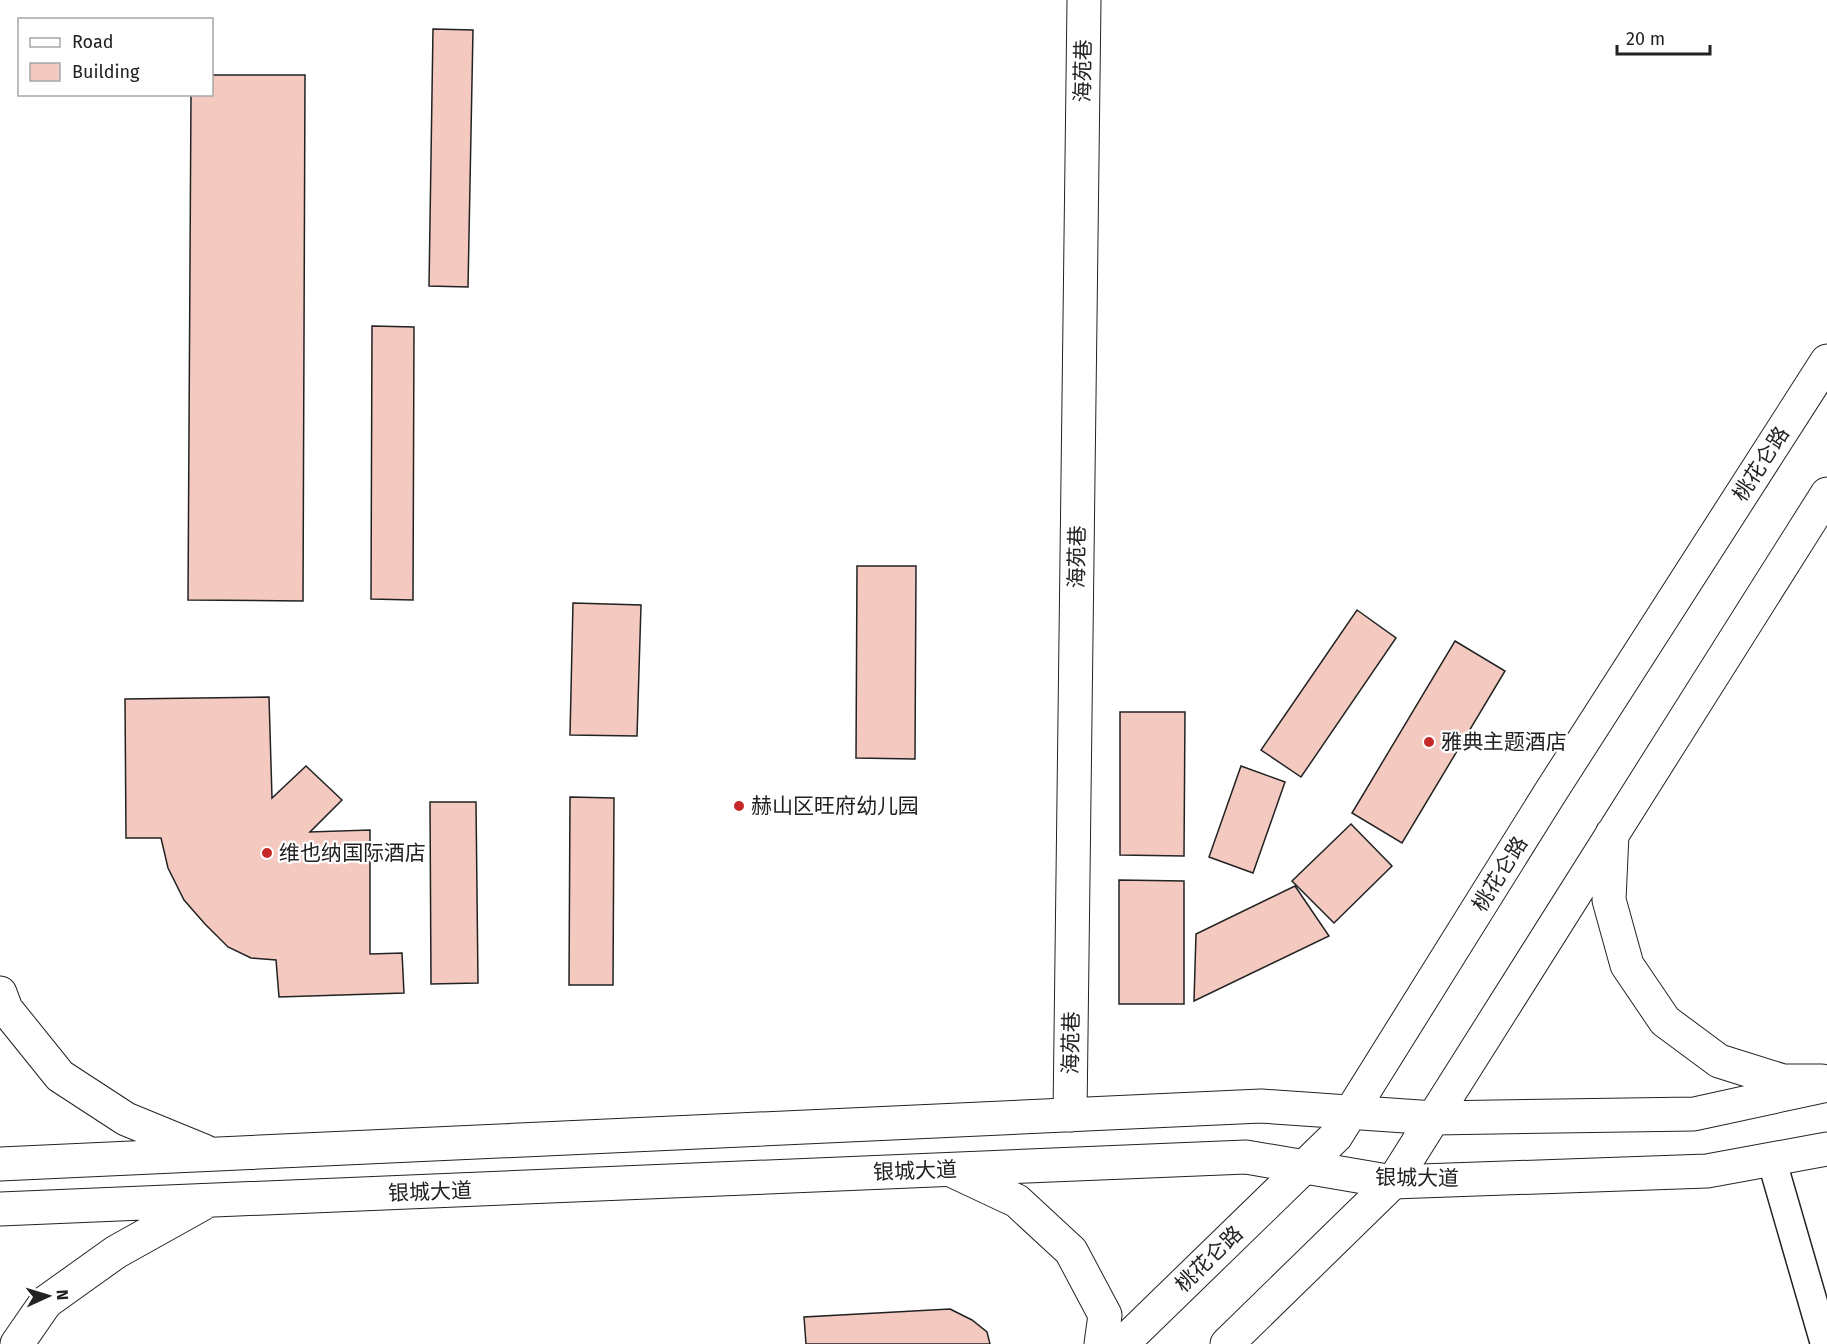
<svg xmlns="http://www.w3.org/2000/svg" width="1827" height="1344" font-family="'Fira Sans','Noto Sans SC',sans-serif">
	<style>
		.building { fill: #f3c9c0; stroke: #222; stroke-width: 1.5 }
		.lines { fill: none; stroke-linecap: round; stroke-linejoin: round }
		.minor-casing { stroke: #222; stroke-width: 31 }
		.tertiary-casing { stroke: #222; stroke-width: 35 }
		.secondary-casing { stroke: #222; stroke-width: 35 }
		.primary-casing { stroke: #222; stroke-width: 35 }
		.minor { stroke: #fff; stroke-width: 28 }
		.tertiary { stroke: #fff; stroke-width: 33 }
		.secondary { stroke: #fff; stroke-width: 33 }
		.primary { stroke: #fff; stroke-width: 33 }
		.poi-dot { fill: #c62828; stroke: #fff; stroke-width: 2 }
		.labels { text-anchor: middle; stroke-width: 4.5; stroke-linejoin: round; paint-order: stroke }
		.street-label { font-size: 21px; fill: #222; stroke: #fff }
		.poi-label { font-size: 21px; fill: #222; stroke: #fff; text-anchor: start }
	</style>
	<rect width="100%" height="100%" fill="#fff"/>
	<!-- building -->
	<path class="building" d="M433 29 473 30 468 287 429 286Z
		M212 75H305L303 601 188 600 191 94H212Z
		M372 326 414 327 413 600 371 599Z
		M857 566H916L915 759 856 758Z
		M573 603 641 605 637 736 570 735Z
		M1357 610 1396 638 1301 777 1261 750Z
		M1455 641 1505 671 1402 843 1352 813Z
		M269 697 272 798 306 766 342 800 310 832 370 830V954L402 953 404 993 279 997 276 960 251 958 228 947 205 924 184 900 168 868 161 838H126L125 699Z
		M1120 712H1185L1184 856 1120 855Z
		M1241 766 1285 782 1253 873 1209 857Z
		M570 797 614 798 613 985H569Z
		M430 802H476L478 983 431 984Z
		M1351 824 1392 866 1334 923 1292 881Z
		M1119 880 1184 881V1004H1119Z
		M1295 886 1329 936 1194 1001 1196 934Z
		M950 1309 972 1320 987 1332 990 1344H806L804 1317Z"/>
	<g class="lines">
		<!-- minor casing -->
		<g class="minor-casing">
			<path id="minor" d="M1772 1161 1825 1344"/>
		</g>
		<!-- tertiary casing -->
		<g class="tertiary-casing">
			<path id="tertiary" d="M1070 1115 1084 0"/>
		</g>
		<!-- secondary casing -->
		<g class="secondary-casing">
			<path id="secondary" d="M1612 834 1609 900 1627 965 1665 1021 1719 1061 1783 1081H1822
				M951 1170 1017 1201 1071 1251 1105 1315 1101 1344
				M1122 1344 1336 1136 1550 793 1827 361
				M1227 1344 1393 1182 1827 494"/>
		</g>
		<!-- primary casing -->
		<g class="primary-casing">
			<path id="primary" d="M0 993 6 1009 60 1076 126 1119 204 1151
				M0 1164 1261 1106 1434 1118 1694 1114 1827 1085
				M0 1209 1246 1157 1393 1182 1707 1171 1827 1149
				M17 1344 46 1302 116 1252 202 1204"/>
		</g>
		<!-- minor -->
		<use href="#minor" class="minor"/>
		<!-- tertiary -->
		<use href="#tertiary" class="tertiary"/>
		<!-- secondary -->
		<use href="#secondary" class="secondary"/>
		<!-- primary -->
		<use href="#primary" class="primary"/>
	</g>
	<!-- markers -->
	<g class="poi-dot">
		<circle cx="1429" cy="742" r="6"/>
		<circle cx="739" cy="806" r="6"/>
		<circle cx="267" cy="853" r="6"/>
	</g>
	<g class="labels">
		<!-- street labels -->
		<g class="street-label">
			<text transform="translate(1083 71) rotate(-89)" y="7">海苑巷</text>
			<text transform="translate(1761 464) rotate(-57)" y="7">桃花仑路</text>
			<text transform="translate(1077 557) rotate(-89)" y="7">海苑巷</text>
			<text transform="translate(1500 874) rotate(-58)" y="7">桃花仑路</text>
			<text transform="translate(1071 1043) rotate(-89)" y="7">海苑巷</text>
			<text transform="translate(915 1171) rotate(-2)" y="7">银城大道</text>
			<text transform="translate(1417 1178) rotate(1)" y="7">银城大道</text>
			<text transform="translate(430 1192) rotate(-2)" y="7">银城大道</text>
			<text transform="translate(1209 1259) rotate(-44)" y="7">桃花仑路</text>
		</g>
		<!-- poi labels -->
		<g class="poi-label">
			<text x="1441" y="749">雅典主题酒店</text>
			<text x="751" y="813">赫山区旺府幼儿园</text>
			<text x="279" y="860">维也纳国际酒店</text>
		</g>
	</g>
	<!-- legend -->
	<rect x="18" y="18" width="195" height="78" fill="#ffffff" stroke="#a7a7a7" stroke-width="1.5"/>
	<rect x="30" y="38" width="30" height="9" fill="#ffffff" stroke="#a7a7a7" stroke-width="1.5"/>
	<text x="72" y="48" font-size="18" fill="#222222">Road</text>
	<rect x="30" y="63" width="30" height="18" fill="#f3c9c0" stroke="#a7a7a7" stroke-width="1.5"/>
	<text x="72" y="78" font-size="18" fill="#222222">Building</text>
	<!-- north arrow -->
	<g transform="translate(48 1296) rotate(86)" stroke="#ffffff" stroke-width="4.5" paint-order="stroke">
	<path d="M0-4.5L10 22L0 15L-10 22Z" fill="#222222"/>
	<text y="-9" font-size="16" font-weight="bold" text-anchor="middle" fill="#222222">N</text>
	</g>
	<!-- scale -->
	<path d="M1617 45v9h93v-9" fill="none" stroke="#222222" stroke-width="3"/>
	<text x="1626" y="45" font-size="18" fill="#222222" stroke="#ffffff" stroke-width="4.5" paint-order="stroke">20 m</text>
</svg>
